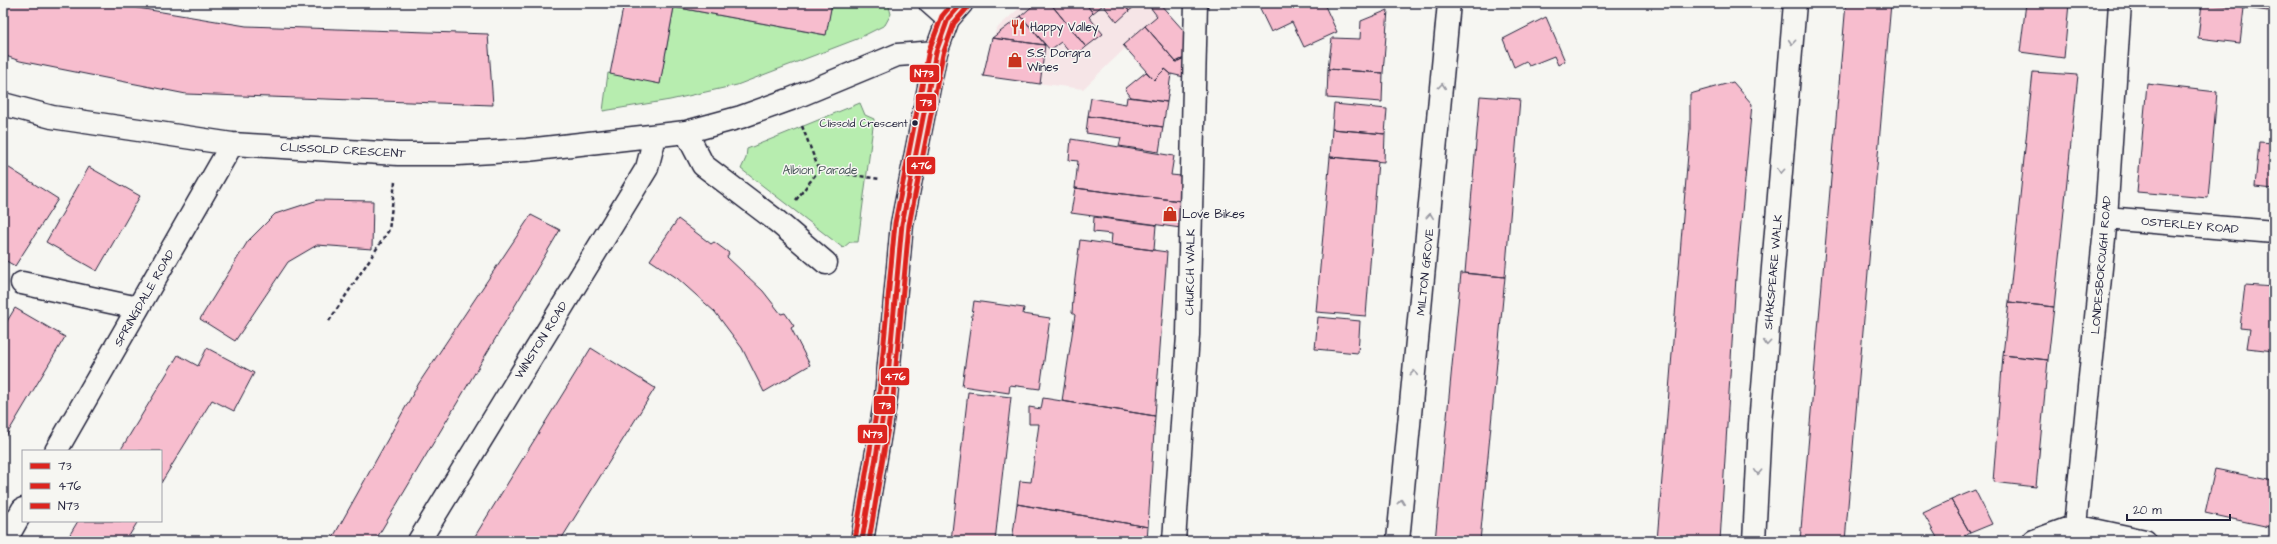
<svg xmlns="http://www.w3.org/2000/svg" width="2277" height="544" font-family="'Architects Daughter',sans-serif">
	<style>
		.built { fill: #f6e5e7 }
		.green { fill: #b7edaf; stroke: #6c8875 }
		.building { fill: #f7bdce; stroke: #22223b }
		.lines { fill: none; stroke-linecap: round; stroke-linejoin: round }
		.minor-casing { stroke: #22223b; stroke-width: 25 }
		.major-casing { stroke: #22223b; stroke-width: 25 }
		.path { stroke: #22223b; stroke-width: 2.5; stroke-dasharray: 4 3; stroke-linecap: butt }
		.minor { stroke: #f6f6f2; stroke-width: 22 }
		.major { stroke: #f6f6f2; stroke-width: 22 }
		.bus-1-casing { stroke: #f6f6f2; stroke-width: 8 }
		.bus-2-casing { stroke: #f6f6f2; stroke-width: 8 }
		.bus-3-casing { stroke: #f6f6f2; stroke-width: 8 }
		.bus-1 { stroke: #dc241f; stroke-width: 5 }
		.bus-2 { stroke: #dc241f; stroke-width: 5 }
		.bus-3 { stroke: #dc241f; stroke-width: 5 }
		.oneway { stroke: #9797a0 }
		.bus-dot { fill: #22223b; stroke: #f6f6f2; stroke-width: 1.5 }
		.labels { text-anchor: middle; stroke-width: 3; stroke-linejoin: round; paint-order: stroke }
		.bus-label { font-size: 11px; fill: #22223b; stroke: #f6f6f2; text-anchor: end }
		.poi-label { font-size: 12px; fill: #22223b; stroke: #f6f6f2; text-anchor: start }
		.street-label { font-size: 12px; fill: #22223b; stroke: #f6f6f2 }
		.park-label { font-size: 12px; fill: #475558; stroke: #f6f6f2 }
		.line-badge { stroke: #f6f6f2; stroke-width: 1.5 }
		.badge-label { font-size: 11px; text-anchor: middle; font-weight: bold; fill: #fff }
	</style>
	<rect width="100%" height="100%" fill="#f6f6f2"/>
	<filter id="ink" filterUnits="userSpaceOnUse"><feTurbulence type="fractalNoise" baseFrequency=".025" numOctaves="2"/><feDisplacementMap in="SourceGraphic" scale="8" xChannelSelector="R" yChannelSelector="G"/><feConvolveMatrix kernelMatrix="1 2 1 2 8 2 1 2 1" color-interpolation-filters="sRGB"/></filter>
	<g filter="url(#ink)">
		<!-- built -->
		<path class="built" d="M1025 3H1172L1083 89 983 76 996 29Z"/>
		<!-- green -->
		<path class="green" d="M832 3H888L891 14 885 25 857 39 737 85 670 100 603 111 608 73 660 83 674 7 825 35Z
			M860 103 865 115 874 119 858 242H850L843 248 741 169 746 158 747 149Z"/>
		<!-- building -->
		<path class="building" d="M3 3H108L246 26 488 34 493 105 186 94 20 61 3 55Z
			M624 3H832L826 35 674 7 660 84 610 74Z
			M1036 3H1050L1086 47 1074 58 1061 42 1050 50 1021 16Z
			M1050 3H1085L1093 13 1089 17 1103 34 1086 47Z
			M1085 3H1123L1129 11 1117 22 1103 5 1093 13Z
			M1123 3H1139L1129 11Z
			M1147 3H1159L1184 31V58L1176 62 1145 26 1157 16Z
			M1257 3H1332L1325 6 1337 32 1304 47 1292 22 1271 32Z
			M1846 3H1891L1845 541H1800Z
			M2026 3H2069L2064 58 2020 52Z
			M2202 3 2244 8 2240 43 2198 38Z
			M2208 3H2268V11Z
			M1388 10 1383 73 1328 69 1332 38 1360 39 1361 21Z
			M1021 16 1045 45 992 38Z
			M1546 17 1565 61 1558 65 1554 56 1529 66 1526 61 1514 67 1503 39Z
			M1145 26 1176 62 1184 58V77L1171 74 1165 69 1154 80 1123 45Z
			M992 38 1045 45 1040 84 983 76Z
			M1165 69 1171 74 1167 102 1131 97 1125 89 1146 72 1154 80Z
			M1328 69 1383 73 1382 102 1327 98Z
			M2033 72 2078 75 2054 307 2009 302Z
			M1733 82 1752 104 1736 277 1720 541H1657L1690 129V94Z
			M2147 84 2217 92 2208 198 2137 192Z
			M1480 96 1520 99 1505 277 1465 273Z
			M1127 97 1167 102 1163 127 1088 116 1091 98 1126 104Z
			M1334 104 1387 109 1385 134 1332 129Z
			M1088 116 1163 127 1159 152 1119 146 1121 138 1086 133Z
			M1332 129 1385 134 1384 162 1330 157Z
			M1071 139 1174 156 1171 175 1181 176V201L1075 188 1078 161 1069 160Z
			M2259 142 2274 143V189L2255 187Z
			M1330 157 1378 161 1366 316 1316 312Z
			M3 164 58 199 15 266 3 259Z
			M89 167 140 196 97 271 46 242Z
			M1075 188 1181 201V228L1071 213Z
			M318 200 373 201 372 249 317 245 288 262 235 341 200 319 248 241 275 214Z
			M531 215 560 230 375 541H331L419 383Z
			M1094 217 1156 225 1154 250 1111 245 1112 234 1093 232Z
			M678 219 711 244 714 242 729 253 727 257 763 291 781 314 785 313 794 326 791 328 810 365 764 392 742 348 715 312 677 278 650 260Z
			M1080 240 1167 252 1155 416 1062 401 1075 315 1072 313 1074 286Z
			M1461 273 1505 277 1480 541H1435Z
			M2245 285 2274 287V351L2247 348 2250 329 2240 328Z
			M974 301 1024 308 1023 314 1050 318 1040 389 1010 385 1009 393 962 386Z
			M2009 302 2054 307 2048 360 2003 355Z
			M15 308 65 337 3 441V328Z
			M1318 317 1360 321 1358 353 1315 349Z
			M207 348 254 373 234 411 212 400 161 483V451H120L178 355 198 366Z
			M591 348 655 388 560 541H472Z
			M2003 355 2048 360 2036 487 1993 482Z
			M968 392 1011 397 995 541H951Z
			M1043 398 1155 416 1148 527 1017 504 1020 481 1031 482 1039 424H1029V407L1041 409Z
			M2215 469 2274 481V528L2205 513Z
			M1975 490 1992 524 1970 533 1951 500Z
			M1951 500 1970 533 1956 541H1939L1923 513Z
			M1017 504 1148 527 1147 541H1012Z
			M78 521H138L126 541H66Z"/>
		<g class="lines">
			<!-- minor casing -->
			<g class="minor-casing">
				<path id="minor" d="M930 3 948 19
					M3 104 52 117 232 144 398 154H458L527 150 686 132 741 117 791 99 897 55 936 52
					M686 132 703 165 778 222 826 263
					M2106 218 2274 232
					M22 283 138 308
					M56 451 232 144
					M2075 526 2106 218 2120 3
					M5 541 23 509
					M419 541 647 168 655 137
					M1174 541 1188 335 1196 3
					M1398 541 1449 3
					M1754 541 1760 424 1795 3
					M2034 541 2075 526 2145 541"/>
			</g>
			<!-- major casing -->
			<g class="major-casing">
				<path id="major" d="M862 541 886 397 902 224 936 52 948 19 962 3"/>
			</g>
			<!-- path -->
			<path class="path" d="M802 126 819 170
				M819 170 880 179
				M796 200 819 170
				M329 321 389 230 395 182"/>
			<!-- minor -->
			<use href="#minor" class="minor"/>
			<!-- major -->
			<use href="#major" class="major"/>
			<!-- bus-1 casing -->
			<g class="bus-1-casing">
				<path id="bus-1" d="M862 541 886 397 902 224 936 52 948 19 962 3"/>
			</g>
			<!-- bus-2 casing -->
			<g class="bus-2-casing">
				<path id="bus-2" d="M869 541 893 398 909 225 943 54 954 23 967 8"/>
			</g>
			<!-- bus-3 casing -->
			<g class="bus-3-casing">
				<path id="bus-3" d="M855 540 879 396 895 223 929 50 942 16 953 3"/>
			</g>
			<!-- bus-1 -->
			<use href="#bus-1" class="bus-1"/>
			<!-- bus-2 -->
			<use href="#bus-2" class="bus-2"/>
			<!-- bus-3 -->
			<use href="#bus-3" class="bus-3"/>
		</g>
		<!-- one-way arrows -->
		<defs><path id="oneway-chevron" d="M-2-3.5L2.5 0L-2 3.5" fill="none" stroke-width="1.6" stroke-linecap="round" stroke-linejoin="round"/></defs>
		<g class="oneway">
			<use href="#oneway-chevron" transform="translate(1792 42) rotate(95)"/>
			<use href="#oneway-chevron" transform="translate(1442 86) rotate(-85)"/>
			<use href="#oneway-chevron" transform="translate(1781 171) rotate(95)"/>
			<use href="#oneway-chevron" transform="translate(1430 216) rotate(-84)"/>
			<use href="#oneway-chevron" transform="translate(1767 343) rotate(95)"/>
			<use href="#oneway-chevron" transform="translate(1414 373) rotate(-84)"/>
			<use href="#oneway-chevron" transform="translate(1758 472) rotate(93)"/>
			<use href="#oneway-chevron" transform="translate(1401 502) rotate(-84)"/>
		</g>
	</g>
	<!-- icons -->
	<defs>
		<g id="restaurant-bare" transform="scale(1.2)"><path d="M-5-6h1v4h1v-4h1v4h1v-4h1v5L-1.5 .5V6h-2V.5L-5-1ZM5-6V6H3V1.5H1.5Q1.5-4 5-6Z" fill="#c8321e" stroke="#f6f6f2" stroke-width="2.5" paint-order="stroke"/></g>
		<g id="shop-bare" transform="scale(1.2)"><path d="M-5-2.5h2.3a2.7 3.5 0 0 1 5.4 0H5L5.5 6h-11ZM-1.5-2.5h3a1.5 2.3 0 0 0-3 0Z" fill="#c8321e" stroke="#f6f6f2" stroke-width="2.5" paint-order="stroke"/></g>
	</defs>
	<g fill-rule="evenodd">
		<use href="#restaurant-bare" x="1018" y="27"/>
		<use href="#shop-bare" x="1015" y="60"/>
		<use href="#shop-bare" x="1170" y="214"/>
	</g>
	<!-- markers -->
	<circle class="bus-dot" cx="915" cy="123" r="3.5"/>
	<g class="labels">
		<!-- bus labels -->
		<g class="bus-label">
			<text x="908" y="127">Clissold Crescent</text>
		</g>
		<!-- poi labels -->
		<g class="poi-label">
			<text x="1030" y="31">Happy Valley</text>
			<text x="1027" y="57">S.S. Dorgra<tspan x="1027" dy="14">Wines</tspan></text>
			<text x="1182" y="218">Love Bikes</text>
		</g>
		<!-- street labels -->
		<g class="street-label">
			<text transform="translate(343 150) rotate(3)" y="4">CLISSOLD CRESCENT</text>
			<text transform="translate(2190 225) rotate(5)" y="4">OSTERLEY ROAD</text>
			<text transform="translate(2101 265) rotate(-85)" y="4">LONDESBOROUGH ROAD</text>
			<text transform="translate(1190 272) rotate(-89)" y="4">CHURCH WALK</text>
			<text transform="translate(1425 272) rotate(-84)" y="4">MILTON GROVE</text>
			<text transform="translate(1773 272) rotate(-85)" y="4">SHAKSPEARE WALK</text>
			<text transform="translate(144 298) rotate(-60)" y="4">SPRINGDALE ROAD</text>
			<text transform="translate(541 340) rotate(-58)" y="4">WINSTON ROAD</text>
		</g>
		<!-- park labels -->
		<g class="park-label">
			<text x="820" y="174">Albion Parade</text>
		</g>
	</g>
	<g class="line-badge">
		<rect x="909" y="64" width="31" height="19" rx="4" fill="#dc241f"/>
		<rect x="915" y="93" width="22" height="19" rx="4" fill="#dc241f"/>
		<rect x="906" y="156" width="30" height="19" rx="4" fill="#dc241f"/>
		<rect x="880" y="367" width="30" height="19" rx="4" fill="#dc241f"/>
		<rect x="873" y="395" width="23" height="20" rx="4" fill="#dc241f"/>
		<rect x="857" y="424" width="31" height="20" rx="4" fill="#dc241f"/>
	</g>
	<g class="badge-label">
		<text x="924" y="77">N73</text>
		<text x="926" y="106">73</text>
		<text x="921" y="169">476</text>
		<text x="895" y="380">476</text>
		<text x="885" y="409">73</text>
		<text x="873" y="438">N73</text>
	</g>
	<!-- margin -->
	<rect width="2277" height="544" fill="none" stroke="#f6f6f2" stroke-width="16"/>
	<rect x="8" y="8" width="2261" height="528" fill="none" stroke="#22223b" stroke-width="1.5" filter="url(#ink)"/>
	<!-- legend -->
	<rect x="22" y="450" width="140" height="72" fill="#f6f6f2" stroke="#a1a1a9"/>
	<rect x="30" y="463" width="20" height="6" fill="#dc241f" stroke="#a1a1a9"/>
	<text x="58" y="470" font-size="12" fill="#22223b">73</text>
	<rect x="30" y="483" width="20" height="6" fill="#dc241f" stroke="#a1a1a9"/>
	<text x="58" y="490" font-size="12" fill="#22223b">476</text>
	<rect x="30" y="503" width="20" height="6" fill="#dc241f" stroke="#a1a1a9"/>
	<text x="58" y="510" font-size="12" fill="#22223b">N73</text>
	<!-- scale -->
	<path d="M2127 514v6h103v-6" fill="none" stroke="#22223b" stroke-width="2"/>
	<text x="2133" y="514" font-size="12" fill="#22223b" stroke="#f6f6f2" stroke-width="3" paint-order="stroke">20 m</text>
</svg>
